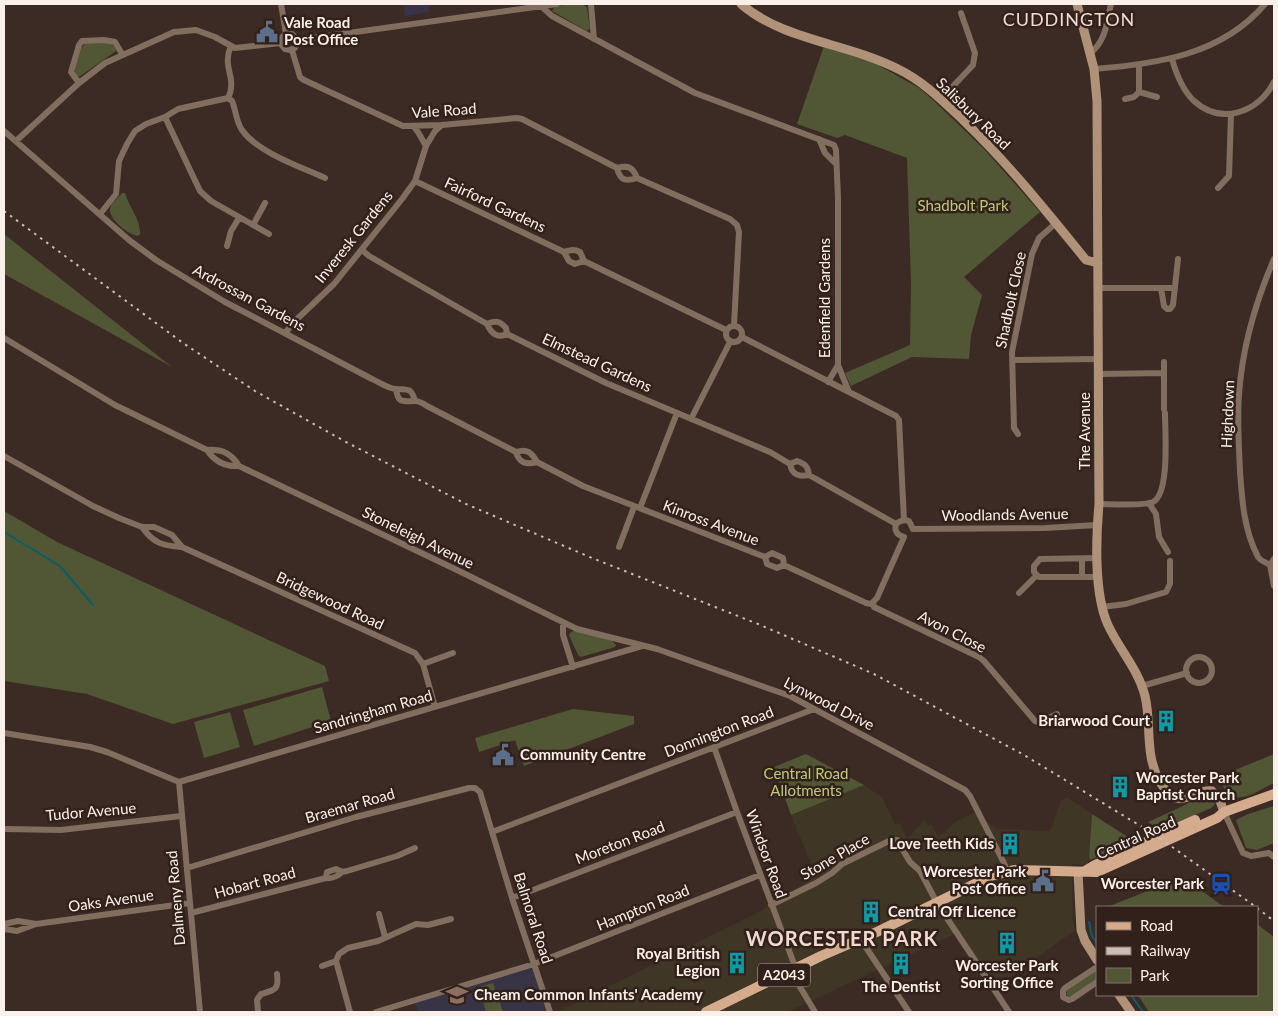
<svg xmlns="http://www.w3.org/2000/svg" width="1278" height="1016" font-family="Lato,sans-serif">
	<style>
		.commercial { fill: #3f3625 }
		.education { fill: #383445 }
		.green { fill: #515634 }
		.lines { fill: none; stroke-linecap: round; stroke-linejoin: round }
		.stream { stroke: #085f6a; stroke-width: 2 }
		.street { stroke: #826e5f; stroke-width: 6 }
		.secondary { stroke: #b09279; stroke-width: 9 }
		.primary { stroke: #d4ac8d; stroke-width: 10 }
		.rail { stroke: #cabcb7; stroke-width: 2; stroke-dasharray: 2.5 5; stroke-linecap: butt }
		.labels { text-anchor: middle; stroke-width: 5; stroke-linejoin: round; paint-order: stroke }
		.shield { fill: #32211a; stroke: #bfb1ac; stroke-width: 1 }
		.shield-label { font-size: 14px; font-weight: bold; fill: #fbefea }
		.poi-label { font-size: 15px; font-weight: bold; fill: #fbefea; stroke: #32211a; text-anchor: start }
		.street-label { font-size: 15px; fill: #fbefea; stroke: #32211a }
		.park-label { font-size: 15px; fill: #bfca79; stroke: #32211a }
		.quarter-label { font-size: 18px; letter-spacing: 1px; fill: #f2dad1; stroke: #32211a }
		.district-label { font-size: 20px; font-weight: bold; letter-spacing: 1px; fill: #f2dad1; stroke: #32211a }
	</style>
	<rect width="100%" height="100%" fill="#3c2b24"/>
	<!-- commercial -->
	<path class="commercial" d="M864 785 882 797 895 824 900 823 907 839 925 820 928 826 932 824 938 837 957 821 976 812 996 829 1050 831 1061 801 1067 797 1092 814 1088 865 1072 864 1073 921 1075 930 995 988 957 933 787 1012H557L759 912 816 876 791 815Z"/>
	<!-- education -->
	<path class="education" d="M403 4H429V12L405 16Z
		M532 966 547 1012H418L414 1001Z"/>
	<!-- green -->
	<path class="green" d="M573 4H583L587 8 590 28 587 31 552 11 555 6Z
		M86 43H110L115 47 116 51 79 77 75 74C73 66 79 48 86 43Z
		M824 46 871 61 919 88 933 100 983 148 1040 212 964 277 982 295 971 335 969 359 912 357 851 386 845 373 910 345 911 284 907 158 845 135 837 138 797 124Z
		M122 193H125C129 207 141 220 140 234L138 236C129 235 109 220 110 209 111 203 118 198 122 193Z
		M4 234 172 367 4 274Z
		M4 511 57 542 325 666 329 681 173 724 87 694 4 681Z
		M574 631 611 640 616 645 615 647 581 657 578 655 569 635 571 632Z
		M322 687 331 721 254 746 243 710Z
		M573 709 634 716V724L524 766 515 740 479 752 475 738Z
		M230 712 240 747 204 758 194 722Z
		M806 754 864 785 791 815 774 767Z
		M1274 754V783C1261 789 1244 802 1228 796L1222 784 1237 775 1235 770Z
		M1205 794 1213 798 1215 804 1211 808 1161 830 1148 822 1183 806Z
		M1274 806V843L1257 850 1246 848 1236 820 1248 814Z
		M1092 814 1134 841 1090 860 1089 857Z
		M1183 877 1224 907H1107Z
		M1257 924 1274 937V1012H1149L1138 995H1257Z
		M1096 970 1097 979 1071 997 1066 995 1067 990Z
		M493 983 503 1012H486L479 987Z"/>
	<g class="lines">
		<!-- stream -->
		<path class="stream" d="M4 532 60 566 93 605
			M1089 922 1092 936 1097 943
			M1131 995 1143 1012"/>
		<!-- street -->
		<path class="street" d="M281 4 286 34
			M591 4 594 39
			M541 6 552 16 695 93 834 145 836 150 838 198V365L849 392 896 416 899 420 904 520
			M298 40 557 4
			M280 43 285 49 290 50 295 48 298 40
			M280 43 281 38 286 34H292L298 40
			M292 50 300 77 304 80 403 126 442 125 517 118 522 119 617 168C628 165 633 167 637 178
			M1090 53C1106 42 1107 21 1111 4
			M1172 59C1176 73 1182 89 1193 100 1221 126 1258 113 1274 82
			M1139 65V92L1157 97
			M1094 69C1157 64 1222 55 1265 4
			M79 83 71 72 79 45 82 41 104 40 115 42 122 54
			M228 98 232 101C236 110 236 122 242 130 257 152 301 167 325 178
			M941 99 973 65 975 53 961 13
			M1125 99 1134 97 1139 92
			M165 117 200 191 211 201 269 234
			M414 127 418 132 426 146
			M4 131 129 240 156 260 225 302 372 379C379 382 389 389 396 389 408 390 411 387 415 401
			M819 139 825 153 836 164
			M16 141 79 83 105 63 174 32 196 30 215 37 235 48 280 43
			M617 168C620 180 625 182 637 178L730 219 737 225 739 232 734 325
			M415 181 564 252 569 261 575 264 584 261
			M1218 188 1229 176 1231 114
			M100 214 116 194 119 161 127 144 135 131 146 124 165 117 178 109 228 98C238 78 221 67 231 46
			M253 225 265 203
			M227 246 231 231 239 218
			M362 250 369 256 393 270 487 324C491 333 497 339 507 334L606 383 770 452 790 464C792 475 799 477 809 475L896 524
			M564 252C571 250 574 249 580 252L584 261 726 330
			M1098 288H1175
			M1161 288 1164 306 1167 309H1170L1173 305 1178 259
			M487 324C495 320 500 321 506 328L507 334
			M726 334a8 8 0 1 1 16 0a8 8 0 1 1-16 0Z
			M285 333 296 320 334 284 402 199 415 181 426 146 435 131 442 125
			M742 337 849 392
			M4 338 115 405 207 450C222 449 231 453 239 466
			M1012 360 1099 359
			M1099 374 1164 373
			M828 382 838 365
			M396 389C398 404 403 401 415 401 418 401 424 404 427 406L516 452C527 448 532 453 537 462L583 486 765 557 772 553 783 558 784 565
			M1164 409V362
			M691 419 730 342
			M1018 434 1014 428 1012 352 1032 254 1039 238 1056 223
			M207 450C215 462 225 467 239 466L457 570 577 629 657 649 790 696 965 790 970 796 1004 863 1007 871
			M516 452C519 463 526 465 537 462
			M4 456 93 506 119 518 142 527H154L172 535 182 547
			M790 464 797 461C805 464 808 466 809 475
			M1149 503 1156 514 1159 537 1168 552
			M1099 504C1110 504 1146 506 1153 502 1170 494 1165 430 1165 413
			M640 508 677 413
			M896 524C900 521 903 519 909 521L913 529
			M896 524C894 531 897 535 904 537
			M142 527C153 543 163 546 182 547L415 653 423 664 435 707
			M913 529 1045 528 1097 525
			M619 547 634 507
			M765 557 767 564 777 568 784 565
			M1098 558 1040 559 1034 566V572L1039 577H1098
			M1082 559V577
			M1274 559 1270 565 1274 586
			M784 565 866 603 871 604 877 598 904 537
			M1270 565 1261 560 1258 557C1244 530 1242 501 1240 471 1239 446 1237 420 1239 395 1242 348 1256 301 1274 259
			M1019 593 1036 576
			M873 603 874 607 979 657 984 661 1035 721 1039 722 1057 714
			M1102 607 1126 604 1166 592 1170 584V561
			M563 623V635L573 667
			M1186 670a13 13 0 1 1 26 0a13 13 0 1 1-26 0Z
			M423 664 453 653
			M1142 686 1187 673
			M4 733 90 747 107 752 179 782
			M714 747 737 812 796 969
			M179 782 642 646
			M179 782 200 1012
			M1224 812 1243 853 1251 856 1269 853 1274 857
			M4 829 61 830 181 816
			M492 832 814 709
			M187 868 356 817 469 788H475L480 792 512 898 550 1012
			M326 878 327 872 336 869 342 872 347 871 397 856 415 848
			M512 898 737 812
			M771 905 816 883 832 873 842 864 891 840H897L910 862 920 871 937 903 1009 1012
			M191 913 326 878C333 879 337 877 342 872
			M379 914 385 937
			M4 924 18 921 36 924
			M4 929 17 931 36 924 190 903
			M862 939 865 946 909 1012
			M322 966 336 961
			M1097 967 1065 988 1063 991V997L1069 1000 1072 999 1097 982
			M791 972 815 1012
			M258 1012 257 1000 261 994C275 990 279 990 277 974
			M350 1012 336 961 339 954 348 948 378 941 416 924 428 925 451 919
			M376 1012 534 964 760 875"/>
		<!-- secondary -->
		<path class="secondary" d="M741 4C784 41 848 43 898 69 923 81 943 101 963 120 1008 163 1047 212 1086 260L1098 263
			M1077 4 1094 69 1097 101 1099 504C1096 538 1094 594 1108 625 1119 649 1138 669 1145 696 1152 725 1144 754 1160 782 1163 786 1165 791 1169 794 1182 807 1198 788 1212 791L1220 801 1224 812
			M1078 872 1081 930 1085 941 1097 960
			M1119 995 1131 1012"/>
		<!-- primary -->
		<path class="primary" d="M1085 871 1095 865 1195 820
			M706 1012 821 956 879 931 991 876 1014 870 1097 872 1217 818 1224 812 1274 794"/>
		<!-- rail -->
		<path class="rail" d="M4 211 183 343 255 391 346 442 466 504 592 558 758 624 874 674 1024 755 1157 836 1256 907
			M1257 908 1274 921"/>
	</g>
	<!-- icons -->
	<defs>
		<g id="civic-bare" transform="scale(1.725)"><path d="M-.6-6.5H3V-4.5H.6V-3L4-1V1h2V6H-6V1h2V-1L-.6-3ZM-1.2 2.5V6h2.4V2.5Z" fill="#5c6f8a" stroke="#32211a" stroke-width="2.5" paint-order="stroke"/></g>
		<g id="building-bare" transform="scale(1.725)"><path d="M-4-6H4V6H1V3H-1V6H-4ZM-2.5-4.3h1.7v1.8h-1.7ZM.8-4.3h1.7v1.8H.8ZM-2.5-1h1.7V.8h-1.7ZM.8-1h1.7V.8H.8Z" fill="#0f9aa8" stroke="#32211a" stroke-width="2.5" paint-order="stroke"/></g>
		<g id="station-bare" transform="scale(1.725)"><path d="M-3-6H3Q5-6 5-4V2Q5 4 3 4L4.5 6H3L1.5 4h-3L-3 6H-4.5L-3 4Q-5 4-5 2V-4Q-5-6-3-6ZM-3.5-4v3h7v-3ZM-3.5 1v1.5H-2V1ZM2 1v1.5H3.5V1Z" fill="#1a4fb4" stroke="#32211a" stroke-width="2.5" paint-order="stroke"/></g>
		<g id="school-bare" transform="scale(1.725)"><path d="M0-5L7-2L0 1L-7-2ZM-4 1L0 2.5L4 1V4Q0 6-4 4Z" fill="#8d6e63" stroke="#32211a" stroke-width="2.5" paint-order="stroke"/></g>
	</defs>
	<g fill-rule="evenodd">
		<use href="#civic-bare" x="267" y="32"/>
		<use href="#building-bare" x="1166" y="721"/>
		<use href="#civic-bare" x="503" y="755"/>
		<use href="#building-bare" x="1120" y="787"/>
		<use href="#building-bare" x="1010" y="844"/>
		<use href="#civic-bare" x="1043" y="881"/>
		<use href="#station-bare" x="1221" y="884"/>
		<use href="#building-bare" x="871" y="912"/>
		<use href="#building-bare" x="1007" y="943"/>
		<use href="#building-bare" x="737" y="963"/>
		<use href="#building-bare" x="901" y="964"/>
		<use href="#school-bare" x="457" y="995"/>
	</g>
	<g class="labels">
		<!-- shield labels -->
		<rect class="shield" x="758" y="963.5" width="52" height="23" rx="4"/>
		<g class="shield-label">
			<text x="784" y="980">A2043</text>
		</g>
		<!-- poi labels -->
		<g class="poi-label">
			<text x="284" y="28">Vale Road<tspan x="284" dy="17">Post Office</tspan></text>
			<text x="1150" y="726" text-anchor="end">Briarwood Court</text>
			<text x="520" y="760">Community Centre</text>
			<text x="1136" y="783">Worcester Park<tspan x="1136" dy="17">Baptist Church</tspan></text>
			<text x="994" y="849" text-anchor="end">Love Teeth Kids</text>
			<text x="1026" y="877" text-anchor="end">Worcester Park<tspan x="1026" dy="17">Post Office</tspan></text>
			<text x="1204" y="889" text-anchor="end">Worcester Park</text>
			<text x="888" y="917">Central Off Licence</text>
			<text x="720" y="959" text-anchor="end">Royal British<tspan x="720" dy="17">Legion</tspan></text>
			<text x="1007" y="971" text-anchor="middle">Worcester Park<tspan x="1007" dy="17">Sorting Office</tspan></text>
			<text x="901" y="992" text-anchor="middle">The Dentist</text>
			<text x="474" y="1000">Cheam Common Infants' Academy</text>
		</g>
		<!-- street labels -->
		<g class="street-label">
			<text transform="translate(444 111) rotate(-4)" y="5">Vale Road</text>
			<text transform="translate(973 114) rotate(44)" y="5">Salisbury Road</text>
			<text transform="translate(495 205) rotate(25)" y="5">Fairford Gardens</text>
			<text transform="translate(354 237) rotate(-51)" y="5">Inveresk Gardens</text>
			<text transform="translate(249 298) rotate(28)" y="5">Ardrossan Gardens</text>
			<text transform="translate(825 298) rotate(-90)" y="5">Edenfield Gardens</text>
			<text transform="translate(1011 300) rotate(-78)" y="5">Shadbolt Close</text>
			<text transform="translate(597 363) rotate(25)" y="5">Elmstead Gardens</text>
			<text transform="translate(1228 414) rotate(-88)" y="5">Highdown</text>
			<text transform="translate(1085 431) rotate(-90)" y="5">The Avenue</text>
			<text transform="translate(1005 515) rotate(-1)" y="5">Woodlands Avenue</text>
			<text transform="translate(711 523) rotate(21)" y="5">Kinross Avenue</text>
			<text transform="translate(418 538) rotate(26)" y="5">Stoneleigh Avenue</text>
			<text transform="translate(330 601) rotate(25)" y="5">Bridgewood Road</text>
			<text transform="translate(952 632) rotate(27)" y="5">Avon Close</text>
			<text transform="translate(829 704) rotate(27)" y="5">Lynwood Drive</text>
			<text transform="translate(373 712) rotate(-16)" y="5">Sandringham Road</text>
			<text transform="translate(719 732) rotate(-21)" y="5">Donnington Road</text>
			<text transform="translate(350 806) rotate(-16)" y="5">Braemar Road</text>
			<text transform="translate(91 812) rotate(-5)" y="5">Tudor Avenue</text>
			<text transform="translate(1136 838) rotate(-24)" y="5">Central Road</text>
			<text transform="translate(620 843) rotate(-21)" y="5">Moreton Road</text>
			<text transform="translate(766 854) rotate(70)" y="5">Windsor Road</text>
			<text transform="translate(835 857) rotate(-30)" y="5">Stone Place</text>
			<text transform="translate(255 883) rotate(-15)" y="5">Hobart Road</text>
			<text transform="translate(176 898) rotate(-95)" y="5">Dalmeny Road</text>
			<text transform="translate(111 901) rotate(-8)" y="5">Oaks Avenue</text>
			<text transform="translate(643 908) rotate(-22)" y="5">Hampton Road</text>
			<text transform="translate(533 918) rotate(72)" y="5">Balmoral Road</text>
		</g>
		<!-- park labels -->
		<g class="park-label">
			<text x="963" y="211">Shadbolt Park</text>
			<text x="806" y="779">Central Road<tspan x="806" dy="17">Allotments</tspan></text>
		</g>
		<!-- quarter labels -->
		<g class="quarter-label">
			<text x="1069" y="26">CUDDINGTON</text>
		</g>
		<!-- district labels -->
		<g class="district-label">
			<text x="842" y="946">WORCESTER PARK</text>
		</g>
	</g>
	<!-- border -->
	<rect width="1278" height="1016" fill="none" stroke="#fbefea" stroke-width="10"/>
	<!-- legend -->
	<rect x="1096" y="906" width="162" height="90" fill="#32211a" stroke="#82736d"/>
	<rect x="1106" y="922" width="25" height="8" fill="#d4ac8d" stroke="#82736d"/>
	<text x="1140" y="931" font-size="15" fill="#fbefea">Road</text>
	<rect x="1106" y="947" width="25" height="8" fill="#cabcb7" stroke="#82736d"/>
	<text x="1140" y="956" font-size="15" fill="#fbefea">Railway</text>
	<rect x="1106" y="968" width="25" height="15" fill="#515634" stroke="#82736d"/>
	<text x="1140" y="981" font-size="15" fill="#fbefea">Park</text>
</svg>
